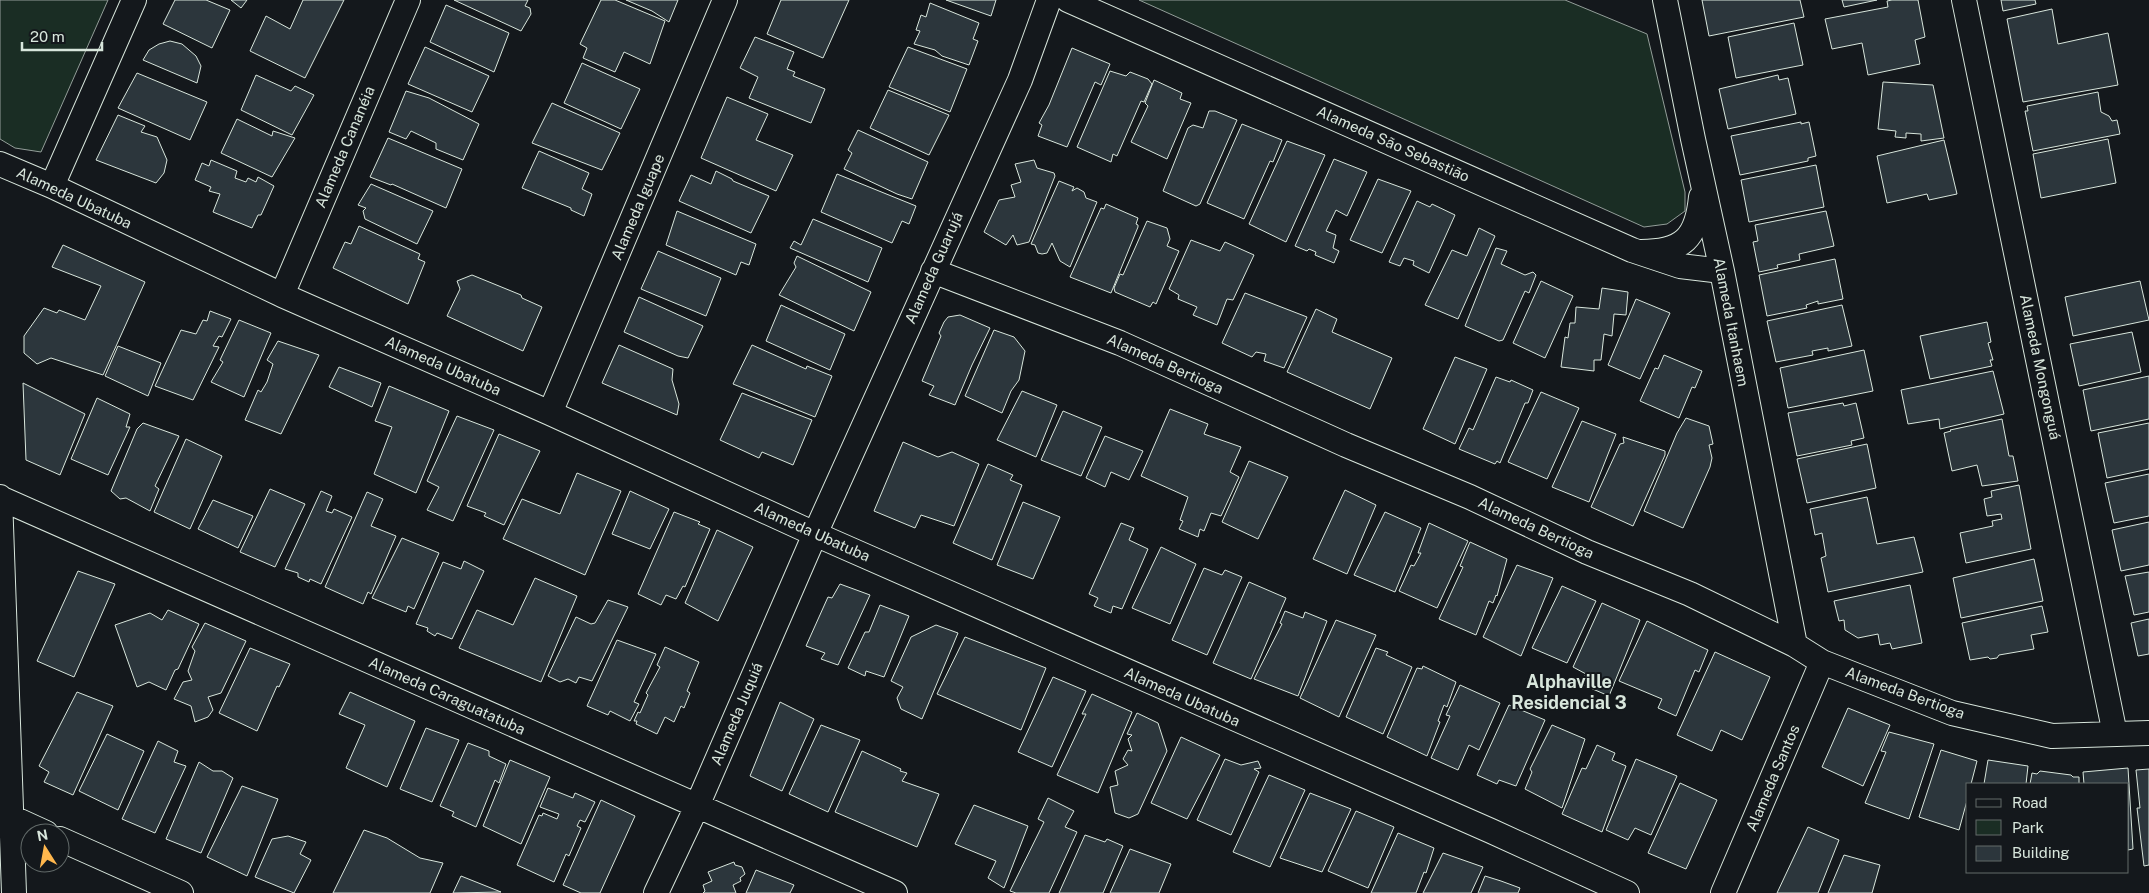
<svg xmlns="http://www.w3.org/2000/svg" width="2149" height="893" font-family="'Public Sans',sans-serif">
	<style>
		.green { fill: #1a2d24; stroke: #939e99 }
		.building { fill: #2c363c; stroke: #d8e6dc }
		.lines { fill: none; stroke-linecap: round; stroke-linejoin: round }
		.street-casing { stroke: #d8e6dc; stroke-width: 26 }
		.street { stroke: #14181c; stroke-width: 24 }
		.labels { text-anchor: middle; stroke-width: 4; stroke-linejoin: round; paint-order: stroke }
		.street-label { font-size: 15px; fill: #d8e6dc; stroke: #14181c }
		.quarter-label { font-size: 18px; font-weight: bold; fill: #d8e6dc; stroke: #14181c }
	</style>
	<rect width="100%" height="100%" fill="#14181c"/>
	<!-- green -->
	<path class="green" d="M0 0H108L41 152 15 148 0 139Z
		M1139 0H1565L1647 34 1685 192V211L1667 224 1644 227Z"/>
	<!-- building -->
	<path class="building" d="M175 0H206L230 10 212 48 163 24Z
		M231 0H247L241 8Z
		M303 0H344L305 78 250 51 266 16 290 29Z
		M454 0H528L525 6 530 8 531 14 521 31Z
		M601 0H615L665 21 650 64 624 52 615 72 583 58 587 48 580 44Z
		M626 0H678L669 22 652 11Z
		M781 0H849L823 58 767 34Z
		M946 0H996L991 16Z
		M1702 0H1800L1804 17 1709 36Z
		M1842 0H1877L1844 7Z
		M1892 0H1918L1925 37 1915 40 1920 64 1868 75 1862 43 1832 49 1825 19 1888 7 1887 1Z
		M2001 0H2035L2036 4 2003 11Z
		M930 3 979 23 973 39 978 41 969 65 942 56 935 50 914 44 920 31 916 30 921 15 926 17Z
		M446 5 509 33 494 72 430 42Z
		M2052 9 2058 44 2108 33 2118 85 2023 102 2007 19Z
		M1794 23 1803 65 1736 78 1728 37Z
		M755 37 794 52 787 69 795 72 793 76 825 89 811 123 749 98 758 77 740 68Z
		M170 41 182 44 196 56 201 66 197 83 143 60 149 50 159 44Z
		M425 47 489 76 472 112 408 84Z
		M908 47 967 69 950 112 889 87Z
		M1072 48 1110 64 1101 85 1095 82 1067 147 1038 136 1042 125 1039 123 1049 105Z
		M582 63 640 89 621 129 564 103Z
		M1110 71 1126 76 1130 72 1148 79 1152 84 1144 102 1141 101 1117 156 1113 154 1111 162 1077 147Z
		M137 73 207 102 190 140 118 108Z
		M256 75 291 91 295 86 314 95 292 135 241 110Z
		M1778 75 1779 80 1788 78 1796 114 1728 129 1719 89Z
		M1154 80 1182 93 1180 99 1191 103 1167 159 1131 142 1148 106 1145 103Z
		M1883 82 1933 85 1944 138 1921 141V134L1906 133V138L1895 137 1896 131 1878 129Z
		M888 90 949 115 929 155 870 128Z
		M406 91 429 98 479 124 463 160 436 149V143L411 131 406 139 389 132Z
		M2098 92 2101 112 2109 116 2112 121 2117 120 2120 134 2033 151 2025 111H2028L2027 106Z
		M727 97 768 114 756 140 793 155 776 191 701 158Z
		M552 103 620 133 602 170 532 143Z
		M1209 111H1215L1237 120 1200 204 1196 206 1163 191 1188 128 1193 125 1203 128Z
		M118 115 145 126 141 132 157 137 167 160 164 173 156 183 96 160Z
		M237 119 272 136 273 131 295 138 272 177 221 153Z
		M1801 122V124L1809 122 1816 156 1808 158V161L1740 175 1731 136Z
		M1242 124 1282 140 1273 162 1270 161 1244 219 1207 203Z
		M858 130 928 162 912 199 897 194 844 169 852 153 848 150Z
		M388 138 462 169 446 208 392 184 391 185 370 177Z
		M2108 139 2116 183 2041 198 2033 154Z
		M1944 140 1957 194 1929 200 1927 194 1887 203 1877 156Z
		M1287 141 1325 155 1286 242 1249 224Z
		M539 151 589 173 582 189 592 194 584 216 571 210V208L522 188Z
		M1334 159 1367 172 1347 216 1336 210 1326 231 1336 235 1333 248 1339 251 1334 263 1315 255 1316 252 1309 249 1307 251 1295 246Z
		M211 160 237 171 235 178 246 182 248 178 256 182 258 177 274 186 261 215H258L252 228 213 212 220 194 209 191 211 187 195 180 202 163 209 166Z
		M1034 160 1037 168 1054 173 1055 176 1029 242 1017 245 1013 235 1006 245 984 232 999 200 1015 197 1011 185 1021 182 1015 164Z
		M1816 165 1824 207 1749 222 1741 180Z
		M716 171 732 179 733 181 769 196 751 233 679 201 691 175 711 184Z
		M837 174 916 206 909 224 902 221 892 243 821 212Z
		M1378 179 1411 191 1382 253 1350 240Z
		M1059 181 1074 187 1072 191 1077 188 1084 192 1086 198 1097 202 1070 267 1060 261 1052 243 1047 253 1042 254 1038 253 1035 245 1031 244Z
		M371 184 433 211 417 244 365 219 363 211 366 208 358 205Z
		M1417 201 1430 207 1432 204 1455 215 1429 273 1413 265 1414 261 1404 258 1400 266 1389 262Z
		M1106 204 1138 218 1136 224 1138 225V227L1111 293 1070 277 1101 208 1104 209Z
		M677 211 756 244 749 265 741 262 736 275 666 245Z
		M1826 211 1834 246 1799 254 1800 260 1777 265 1778 268 1759 272 1753 242 1758 241 1755 225Z
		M813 219 882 248 868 282 790 248 794 241 801 245Z
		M1147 221 1167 228 1170 239 1167 246 1179 251 1156 304 1153 302 1150 307 1115 292 1114 288 1120 274 1123 275Z
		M359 226 420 254 418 259 425 262 408 304 333 268 345 242 351 244Z
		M1479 228 1495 236 1458 319 1425 305 1452 250 1467 256Z
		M1191 240 1220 251 1225 242 1254 255 1233 300 1227 299 1217 325 1193 315 1197 307 1178 299 1179 295 1169 289Z
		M63 245 145 282 103 375 51 358 37 364 24 353V336L44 308 57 313 59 310 85 320 101 286 52 267Z
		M1496 248 1507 251 1501 264 1525 275 1533 272 1536 275 1529 293 1525 291 1503 340 1499 341 1465 326Z
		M658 251 721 278 706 316 641 289Z
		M797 256 871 292 854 331 779 295 796 267 794 263Z
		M1835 259 1843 299 1818 304V301L1806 305 1807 308 1767 316 1759 275Z
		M472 275 521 295 522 298 542 307 523 351 447 316 460 289 457 281Z
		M1541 281 1573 296 1545 358 1513 343Z
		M2140 281 2149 320 2073 336 2065 297Z
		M1602 288 1628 292 1626 315 1614 314 1612 336 1604 334 1601 360H1594V371L1561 367 1565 337 1568 338 1570 323H1575L1576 307 1599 309Z
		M1245 293 1307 317 1284 368 1264 361 1266 354 1256 352 1252 357 1222 343Z
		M639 297 703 326 688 358 678 356 624 332Z
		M1636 299 1670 313 1640 379 1608 365Z
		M781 305 845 334 830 370 766 341Z
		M1842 305 1852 346 1828 351V348L1812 351 1813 355 1776 362 1767 321Z
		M1316 309 1337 319 1332 332 1392 358 1370 409 1287 372Z
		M210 311 231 319 222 337 219 336 213 346 219 347 193 400 155 386 181 330 196 334 203 320 207 321Z
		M960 315 990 328 972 365 955 405 929 395 934 386 922 381 941 336 939 333 944 322 948 317Z
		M239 320 271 333 244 397 211 382 223 362 220 360Z
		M1987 322 1991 342 1988 343 1993 360H1990L1992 366 1930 379 1920 336Z
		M994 330 1014 337 1025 351 1019 380 1011 391 1002 413 965 396Z
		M2132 332 2141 372 2079 386 2070 344Z
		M278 341 319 355 281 434 245 420 258 390 261 392 267 382 273 364 267 360Z
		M619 345 673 369 672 380 679 404 677 415 602 383Z
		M752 345 806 369 807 366 832 376 815 417 733 384Z
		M118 346 161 363 148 396 105 376Z
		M1864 350 1873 391 1788 408 1780 368Z
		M1664 355 1702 371 1695 388 1692 387 1679 418 1640 401 1655 368 1658 369Z
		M1455 357 1487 369 1455 444 1423 429Z
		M339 367 381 383 372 407 329 387Z
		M1993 371 2004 414 1940 429 1939 419 1908 424 1901 390Z
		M2149 376V419L2091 431 2083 390Z
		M1496 377 1510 382 1511 380 1533 390 1528 403H1525L1500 463 1497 461 1495 464 1459 449 1469 428 1473 430Z
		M23 383 85 414 60 475 26 460Z
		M389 386 449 411 416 493 374 474 392 427 375 421Z
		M1022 391 1057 405 1036 457 997 440Z
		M1541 392 1579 408 1547 479 1508 462Z
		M742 393 812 420 793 465 762 452 759 458 720 440Z
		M97 398 130 414 126 427H130L108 475 71 459Z
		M1843 403 1844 406 1856 403 1864 438 1851 441 1852 445 1797 456 1788 413Z
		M1170 409 1208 424 1204 434 1241 447 1230 472 1239 477 1221 516 1211 513 1204 531 1200 529 1198 537 1179 529 1183 521 1180 520 1188 497 1141 476Z
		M1063 411 1102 427 1081 476 1041 460Z
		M457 416 494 430 453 521 427 510 439 487 427 481Z
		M1686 418 1709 426 1713 444 1709 445 1712 458 1710 467 1683 528 1644 511 1677 433Z
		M2002 419 2009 456H2013L2018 481 1982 486 1977 465 1952 471 1944 433 1951 431 1950 430Z
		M1582 421 1616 434 1589 502 1552 487Z
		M143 423 179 436 155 486 159 489 150 511 126 498 120 499 111 491 137 429Z
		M2149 423V469L2107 478 2098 433Z
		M499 434 540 451 504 525 484 516 486 513 467 506Z
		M1105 436 1143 451 1129 480 1111 472 1105 487 1086 478Z
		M1623 437 1665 451V455L1633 526 1591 507 1620 444 1624 443Z
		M186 439 222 456 190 529 154 512Z
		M903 442 938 457 952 452 979 464 954 526 921 515 915 528 874 511Z
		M1867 444 1876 488 1807 503 1797 459Z
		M1249 461 1288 477 1258 539 1222 522Z
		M988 464 1013 475 1010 480 1022 485 992 560 953 543Z
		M577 473 621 491 585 575 503 539 522 499 560 514Z
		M2149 474V516L2114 523 2105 483Z
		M2019 485 2031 549 1966 563 1960 533 1993 526 1992 521 2002 519 2001 514 1987 516 1984 499 1992 497 1991 491Z
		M270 489 305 504 275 567 240 552Z
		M1345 490 1376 505 1347 574 1313 559Z
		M321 491 332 496 326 511 332 513 334 509 352 517 321 584 310 579 309 582 298 577V573L285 569Z
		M630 491 669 509 650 549 612 534Z
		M367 492 383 499 371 526 396 536 371 594 368 592 363 604 325 587Z
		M1867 497 1877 544 1914 537 1923 572 1828 592 1821 558 1826 556 1822 533 1815 535 1810 509Z
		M213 500 253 516 238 548 198 529Z
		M1023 502 1060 517 1033 579 997 565Z
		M674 512 700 522 698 524 710 529 685 587 683 586 676 599 666 595 661 605 638 594Z
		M1385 512 1421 528 1395 592 1354 575Z
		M2149 522V565L2121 571 2112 530Z
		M1121 523 1134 528 1129 540 1148 549 1122 609 1113 606 1111 613 1094 606 1098 598 1089 594Z
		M1429 523 1468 541 1437 608 1399 591 1411 565 1414 566 1421 553H1418Z
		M717 530 753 547 718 621 685 603Z
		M402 538 439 553 414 609 408 606 406 612 372 598Z
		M1470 542 1507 559 1497 596 1496 595 1493 603 1489 601 1476 635 1439 619 1463 567 1460 566Z
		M1161 547 1196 564 1170 624 1132 608Z
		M2034 559 2043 601 1961 618 1953 578Z
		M464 561 484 571 452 639 437 633 435 636 427 631 428 628 416 624 443 562 461 569Z
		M1517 565 1553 578 1521 656 1483 637Z
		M1204 568 1222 575 1225 570 1242 577 1207 655 1172 640Z
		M78 571 115 584 74 677 37 661Z
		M2149 572V612L2134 615 2125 576Z
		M535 578 577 596 541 682 459 648 477 610 513 625Z
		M1249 582 1286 598 1251 679 1213 663Z
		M840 584 870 595 838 665 821 659 825 653 806 646 828 597 832 598Z
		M1910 585 1922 643 1892 649 1890 643 1880 645 1878 634 1858 638 1845 630 1844 620 1839 621 1834 601Z
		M1562 586 1596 601 1567 663 1532 648Z
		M608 600 628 607 592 681 579 677 576 683 568 679 560 682 548 676 576 617 591 624 595 623Z
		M1602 603 1640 620 1609 696 1581 684 1586 674 1573 667Z
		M880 605 909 616 884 677 866 671 865 676 848 668 865 632H869Z
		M2042 606 2048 632 2031 635 2034 649 1999 655 1997 658 1990 659 1988 657 1970 660 1962 623Z
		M168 610 199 624 178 669 175 670 166 690 149 682 137 687 115 625 150 613 162 620Z
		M1285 611 1303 618 1305 612 1327 621 1298 696 1254 679 1282 624 1280 623Z
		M2149 619V654L2138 656 2131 623Z
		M1336 620 1376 635 1339 717 1300 698Z
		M1647 621 1708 650 1699 672 1695 670 1676 716 1658 708 1662 699 1619 681Z
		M205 623 246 641 221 693 208 697 213 710 208 717 195 722 191 706 174 699 183 682 192 680 188 671 195 651 192 647Z
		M936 625 958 633 922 719 901 709 897 698 903 687 891 681 911 637Z
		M965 637 1046 668 1021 730 937 694Z
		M617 640 656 654 634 702 639 704 630 721 610 711 608 715 587 706Z
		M665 647 699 662 687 691 690 693 684 708 681 706 674 722 665 717 657 734 636 724 637 721H634L638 712 640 713 648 695 646 693 660 667 657 665Z
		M250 648 290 664 279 687 277 686 257 731 219 713Z
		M1376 648 1388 652 1386 655 1412 667 1383 734 1346 717Z
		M1715 652 1770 677 1742 740 1721 730 1712 751 1677 735Z
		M1423 666 1456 682 1447 707 1444 705 1438 721 1440 722 1427 756 1387 737 1417 668 1422 669Z
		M1053 677 1086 691 1052 767 1018 752Z
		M1460 685 1500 703 1479 750 1469 745 1458 770 1431 758 1450 716 1446 715Z
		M77 692 113 706 73 795 44 782 49 772 39 766Z
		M350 692 415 721 387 787 346 768 365 725 339 714Z
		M1092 694 1132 712 1098 793 1057 775 1086 714H1082Z
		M780 702 814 719 782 791 750 776Z
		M1509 705 1545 720 1516 786 1499 780 1497 784 1477 775Z
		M1848 708 1890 725 1863 786 1822 767Z
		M1137 713 1158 723 1167 751 1138 814 1129 818 1115 813 1110 787 1118 785 1115 771 1128 765 1123 759 1128 750 1132 751 1128 739 1132 735 1127 734Z
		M821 725 860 740 828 812 789 794Z
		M1552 725 1585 739 1562 808 1525 789 1532 772 1530 769Z
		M426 728 459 740 432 802 400 789Z
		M1889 732 1934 744 1909 819 1865 803 1886 752 1881 751Z
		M107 734 144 751 118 810 79 791Z
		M1181 737 1220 755 1187 819 1151 803Z
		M158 741 178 751 174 762 186 766 155 833 122 819Z
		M468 743 489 751V756L506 764 499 783 495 780 476 827 452 816 454 812 440 806Z
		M1597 745 1615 753 1612 760 1626 766 1602 832 1562 814 1582 768 1586 769Z
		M1941 750 1977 761 1971 784H1968V797L1959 830 1919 817Z
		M862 751 901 769 900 771 907 773 902 781 939 794 917 847 835 812Z
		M1225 759 1241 765 1258 761 1261 768 1254 769 1259 772 1231 835 1197 820Z
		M1636 759 1677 776 1651 835 1635 828 1628 840 1606 830Z
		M510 760 550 777 521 844 483 826Z
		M1988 760 2028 766 2026 784H1984Z
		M199 762 213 771H222L233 778 201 853 166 839Z
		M2128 768 2133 849 2128 850V784H2084L2083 772Z
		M2149 769V865L2144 866 2137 808H2140L2136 770Z
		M2040 771 2071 775 2073 777H2079V784H2030L2032 773 2037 774Z
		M1269 775 1305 790 1270 867 1233 852Z
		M1680 783 1717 800 1686 869 1648 853Z
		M242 786 278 799 247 876 207 857Z
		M548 788 573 798 575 793 595 802 585 822 580 820 577 826 581 828 569 856 566 854 554 882 517 865 539 815 542 816 543 813 557 819 559 814 540 807Z
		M1310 793 1351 809 1322 872 1280 858Z
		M1048 798 1074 811 1065 827 1077 832 1049 893H1016L1010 891 1044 822 1038 819Z
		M601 800 635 816 600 893H581L563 885Z
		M974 805 1028 826 1004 888 988 878 996 861 955 844Z
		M1356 811 1394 827 1368 888 1328 871Z
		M1808 827 1839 840 1818 893H1777Z
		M364 830 387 838 420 858 443 863 430 893H333Z
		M1398 833 1434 848 1426 873 1424 872 1416 893H1371Z
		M1085 835 1105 842 1107 839 1123 846 1103 893H1059Z
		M288 836 306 842 300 854 311 860 294 893 255 877 272 839Z
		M1130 849 1171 864 1159 893H1110Z
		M1443 853 1483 867 1471 893H1423Z
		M1844 855 1880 865 1872 893H1828Z
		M734 862 735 865 742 867 745 874 740 878 741 881 733 885 736 893H703L705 891 703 885 712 881 708 872Z
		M756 870 794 885 790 893H746Z
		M461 876 501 892 453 893Z
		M1485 876 1501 881 1520 888 1518 893H1478Z"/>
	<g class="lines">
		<!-- street casing -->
		<g class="street-casing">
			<path id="street" d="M1068 0 1632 250 1680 266 1722 271
				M1665 0 1693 139 1722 271 1795 645
				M1964 0 2115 734
				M0 164 52 186 282 295 550 413 815 534 1491 831 1627 893
				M52 186 134 0
				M1641 252C1683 252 1697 238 1701 197
				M933 271 1120 343 1346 445 1470 497 1587 552 1690 594 1795 645 1822 662 1952 713 2052 736 2149 733
				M282 295 408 0
				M550 413 725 0
				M0 497 14 893
				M0 498 895 893
				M11 817 46 833
				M60 839 181 893
				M656 893 697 806 815 534 1020 80 1049 0
				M1723 893 1822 662"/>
		</g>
		<!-- street -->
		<use href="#street" class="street"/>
	</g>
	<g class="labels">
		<!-- street labels -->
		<g class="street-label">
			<text transform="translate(1393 144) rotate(24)" y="5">Alameda São Sebastião</text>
			<text transform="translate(345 147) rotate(-67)" y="5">Alameda Cananéia</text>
			<text transform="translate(74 198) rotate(25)" y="5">Alameda Ubatuba</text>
			<text transform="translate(638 207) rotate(-67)" y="5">Alameda Iguape</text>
			<text transform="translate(934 268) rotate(-66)" y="5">Alameda Guarujá</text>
			<text transform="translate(1731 322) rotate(79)" y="5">Alameda Itanhaem</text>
			<text transform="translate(1165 364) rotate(24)" y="5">Alameda Bertioga</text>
			<text transform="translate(443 366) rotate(24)" y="5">Alameda Ubatuba</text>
			<text transform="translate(2040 367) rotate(78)" y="5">Alameda Mongonguá</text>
			<text transform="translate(1536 528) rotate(25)" y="5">Alameda Bertioga</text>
			<text transform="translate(812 532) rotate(24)" y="5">Alameda Ubatuba</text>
			<text transform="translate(1905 693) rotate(20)" y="5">Alameda Bertioga</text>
			<text transform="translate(447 696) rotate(24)" y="5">Alameda Caraguatatuba</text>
			<text transform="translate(1182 697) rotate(24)" y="5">Alameda Ubatuba</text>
			<text transform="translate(737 714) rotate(-67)" y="5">Alameda Juquiá</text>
			<text transform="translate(1773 778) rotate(-67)" y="5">Alameda Santos</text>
		</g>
		<!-- quarter labels -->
		<g class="quarter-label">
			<text x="1569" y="688">Alphaville<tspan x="1569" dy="21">Residencial 3</tspan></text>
		</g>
	</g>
	<!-- legend -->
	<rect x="1966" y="783" width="162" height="90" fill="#14181c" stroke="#626a69"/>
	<rect x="1976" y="799" width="25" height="8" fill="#14181c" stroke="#626a69"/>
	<text x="2012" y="808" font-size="15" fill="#d8e6dc">Road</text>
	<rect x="1976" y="820" width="25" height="15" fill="#1a2d24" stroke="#626a69"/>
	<text x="2012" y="833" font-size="15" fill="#d8e6dc">Park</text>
	<rect x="1976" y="846" width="25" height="15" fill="#2c363c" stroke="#626a69"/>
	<text x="2012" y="858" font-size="15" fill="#d8e6dc">Building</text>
	<!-- north arrow -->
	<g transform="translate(45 848) rotate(349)"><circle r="24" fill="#14181c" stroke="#626a69"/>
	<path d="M0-4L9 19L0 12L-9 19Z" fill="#ffb74d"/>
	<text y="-8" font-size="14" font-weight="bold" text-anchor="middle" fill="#d8e6dc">N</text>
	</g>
	<!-- scale -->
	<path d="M22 42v8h80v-8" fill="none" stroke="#d8e6dc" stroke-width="2.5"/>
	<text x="30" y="42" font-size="15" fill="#d8e6dc" stroke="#14181c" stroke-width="4" paint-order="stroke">20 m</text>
</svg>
